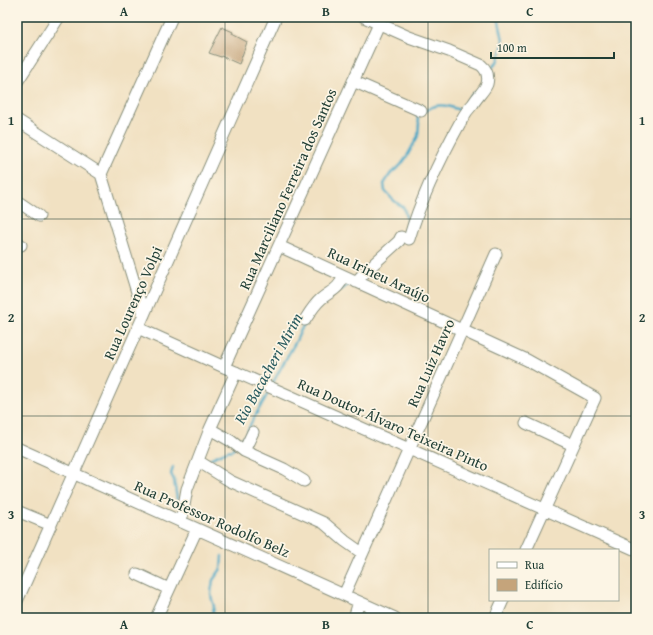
<svg xmlns="http://www.w3.org/2000/svg" width="653" height="635" font-family="'Gentium Book Plus',serif">
	<style>
		.lines { fill: none; stroke-linecap: round; stroke-linejoin: round }
		.stream { stroke: #45a6c5; stroke-width: 2.5 }
		.building { fill: #c5a47b }
		.minor-casing { stroke: #888f7b; stroke-width: 13 }
		.minor { stroke: #fff; stroke-width: 11 }
		.grid { fill: none; stroke: #1f3d34; stroke-width: 1; stroke-opacity: 0.55 }
		.labels { text-anchor: middle; stroke-width: 3.5; stroke-linejoin: round; paint-order: stroke }
		.street-label { font-size: 15px; fill: #1f3d34; stroke: #fcf5e5 }
		.water-label { font-size: 16px; font-style: italic; fill: #2a5c60; stroke: #fcf5e5 }
		.neatline { fill: none; stroke: #1f3d34; stroke-width: 1.5 }
		.grid-label { font-size: 13px; text-anchor: middle; font-weight: bold; fill: #1f3d34 }
	</style>
	<rect width="100%" height="100%" fill="#fcf5e5"/>
	<filter id="ink" filterUnits="userSpaceOnUse"><feTurbulence type="fractalNoise" baseFrequency=".025" numOctaves="2"/><feDisplacementMap in="SourceGraphic" scale="8" xChannelSelector="R" yChannelSelector="G"/><feConvolveMatrix kernelMatrix="1 2 1 2 8 2 1 2 1" color-interpolation-filters="sRGB"/></filter>
	<filter id="wash" filterUnits="userSpaceOnUse"><feTurbulence type="fractalNoise" baseFrequency=".012" numOctaves="4" result="noise"/><feDisplacementMap in="SourceGraphic" scale="16" xChannelSelector="R" yChannelSelector="G"/><feGaussianBlur stdDeviation="0.9" result="paint"/><feColorMatrix in="noise" values="0 0 0 0 0 0 0 0 0 0 0 0 0 0 0 0 0 1.4 0 .05"/><feComposite in="paint" operator="in"/></filter>
	<g filter="url(#wash)">
		<rect width="100%" height="100%" fill="#f1e1c2"/>
		<g class="lines">
			<!-- stream -->
			<path class="stream" d="M491 69 497 62 503 45V40L498 17
				M424 111C428 111 429 108 432 107 442 103 451 107 459 110L467 103 472 95 476 92
				M406 231 407 222 404 208 393 200 385 191 384 184 391 173 400 166 406 158 418 136 419 123 417 115 419 113
				M341 290 349 284
				M272 385C279 370 287 357 295 343 299 336 300 328 306 323
				M238 443 247 433 251 423 270 390
				M207 460C216 457 223 451 232 450L234 447
				M173 467 171 474 174 480 178 506
				M212 618 214 606 212 600 211 593 213 580 221 569 222 556"/>
		</g>
		<g id="blocks">
			<!-- building -->
			<path class="building" d="M222 27 233 32 232 34 247 42 239 64 221 56V57L209 53Z"/>
		</g>
	</g>
	<g filter="url(#ink)">
		<use href="#blocks" fill-opacity="0" stroke="#888f7b" stroke-width="1"/>
		<g class="lines">
			<!-- minor casing -->
			<g class="minor-casing">
				<path id="minor" d="M364 17 409 37 449 51 481 65C487 70 489 76 487 84 484 91 477 97 473 104 468 109 464 115 461 121 440 159 421 198 409 239
					M353 81 421 111
					M17 82 59 17
					M17 120 101 174 144 315
					M101 174 172 17
					M17 201 39 216
					M17 242 21 245
					M279 246 527 360 595 398 526 550
					M356 282 367 270 399 241 401 237
					M305 320C310 312 314 305 321 299 332 290 338 290 344 276
					M138 328 224 367 281 392 636 550
					M224 367 379 24
					M526 423 573 445
					M210 429 231 441 244 451 284 469 304 481
					M17 448 395 618
					M244 451 253 432
					M198 461 230 481 324 523 345 541 362 553
					M17 511 51 525
					M181 522 187 489 210 429 236 372
					M137 574 169 589
					M344 595 496 254
					M17 601 276 17
					M156 618 197 529
					M354 618 359 602
					M495 618 503 600"/>
			</g>
			<!-- minor -->
			<use href="#minor" class="minor"/>
		</g>
	</g>
	<!-- grid -->
	<path class="grid" d="M225 17V618M428 17V618M17 219H636M17 416H636"/>
	<g class="labels">
		<!-- street labels -->
		<g class="street-label">
			<text transform="translate(288 189) rotate(-66)" y="5">Rua Marciliano Ferreira dos Santos</text>
			<text transform="translate(379 275) rotate(25)" y="5">Rua Irineu Araújo</text>
			<text transform="translate(133 303) rotate(-66)" y="5">Rua Lourenço Volpi</text>
			<text transform="translate(431 363) rotate(-66)" y="5">Rua Luiz Havro</text>
			<text transform="translate(393 425) rotate(24)" y="5">Rua Doutor Álvaro Teixeira Pinto</text>
			<text transform="translate(212 519) rotate(24)" y="5">Rua Professor Rodolfo Belz</text>
		</g>
		<!-- water labels -->
		<g class="water-label">
			<text transform="translate(268 368) rotate(-61)" y="6">Rio Bacacheri Mirim</text>
		</g>
	</g>
	<!-- margin -->
	<rect width="653" height="635" fill="none" stroke="#fcf5e5" stroke-width="44"/>
	<!-- legend -->
	<rect x="489" y="549" width="130" height="52" fill="#fcf5e5" stroke="#a4ab9e"/>
	<rect x="497" y="562" width="20" height="6" fill="#ffffff" stroke="#a4ab9e"/>
	<text x="525" y="569" font-size="12" fill="#1f3d34">Rua</text>
	<rect x="497" y="579" width="20" height="12" fill="#c5a47b" stroke="#a4ab9e"/>
	<text x="525" y="589" font-size="12" fill="#1f3d34">Edifício</text>
	<!-- scale -->
	<path d="M491 52v6h123v-6" fill="none" stroke="#1f3d34" stroke-width="2"/>
	<text x="497" y="52" font-size="12" fill="#1f3d34" stroke="#fcf5e5" stroke-width="3" paint-order="stroke">100 m</text>
	<rect x="22" y="22" width="609" height="591" class="neatline"/>
	<g class="grid-label">
		<text x="124" y="16">A</text>
		<text x="326" y="16">B</text>
		<text x="530" y="16">C</text>
		<text x="11" y="125">1</text>
		<text x="642" y="125">1</text>
		<text x="11" y="322">2</text>
		<text x="642" y="322">2</text>
		<text x="11" y="519">3</text>
		<text x="642" y="519">3</text>
		<text x="124" y="629">A</text>
		<text x="326" y="629">B</text>
		<text x="530" y="629">C</text>
	</g>
</svg>
